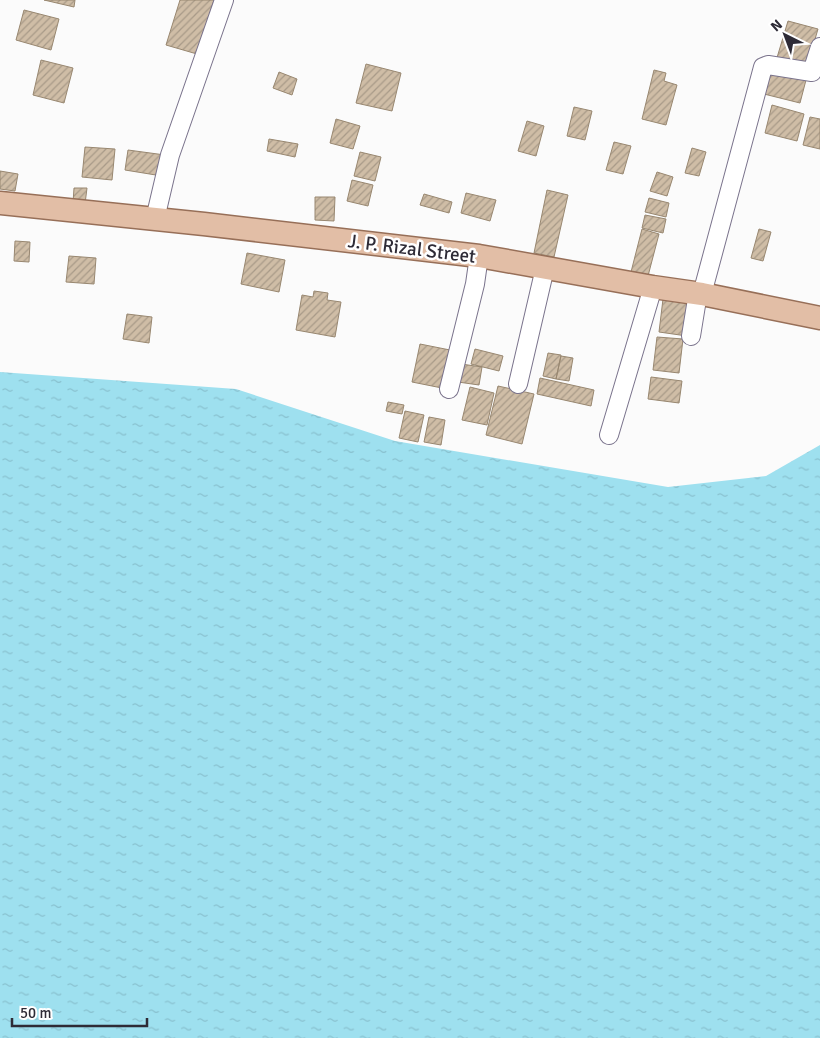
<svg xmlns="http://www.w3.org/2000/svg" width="820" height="1038" font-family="Signika,sans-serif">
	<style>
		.water { fill: url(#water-ripples) }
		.building { fill: url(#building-hatch); stroke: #988770 }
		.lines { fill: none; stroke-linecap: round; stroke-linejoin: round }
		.minor-casing { stroke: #7a738c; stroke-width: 20 }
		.major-casing { stroke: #976f58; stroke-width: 25 }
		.minor { stroke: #fff; stroke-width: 18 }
		.major { stroke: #e2bea6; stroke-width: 22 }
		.labels { text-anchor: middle; stroke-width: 5; stroke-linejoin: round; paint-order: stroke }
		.street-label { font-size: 19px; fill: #2e2b36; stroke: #fff }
	</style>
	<defs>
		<pattern id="water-ripples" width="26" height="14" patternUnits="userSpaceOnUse" patternTransform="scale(1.25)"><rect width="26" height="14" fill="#9ee0ef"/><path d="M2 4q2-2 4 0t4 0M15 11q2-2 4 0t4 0" fill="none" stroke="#88c0ce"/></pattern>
		<pattern id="building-hatch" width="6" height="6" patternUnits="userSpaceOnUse" patternTransform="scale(1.25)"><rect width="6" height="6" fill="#cfbda6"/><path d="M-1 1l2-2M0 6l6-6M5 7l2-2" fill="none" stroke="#a89a88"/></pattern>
	</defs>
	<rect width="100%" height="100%" fill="#fbfbfb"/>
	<!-- water -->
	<path class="water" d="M0 372 236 389 395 441 668 487 766 476 820 445V1038H0Z"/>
	<!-- building -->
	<path class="building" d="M44 0H75L74 7Z
		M180 0H214L197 54 166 45Z
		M24 10 59 19 51 50 16 40Z
		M788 21 818 29 806 70 776 61Z
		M41 60 73 68 64 103 33 95Z
		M366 64 401 73 392 111 356 103Z
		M654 70 666 73 664 81 677 85 666 125 642 119Z
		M770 71 806 80 800 103 764 94Z
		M279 72 297 79 292 95 273 88Z
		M772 105 804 114 797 141 765 133Z
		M574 107 592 111 585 140 567 136Z
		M810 117 820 119V149L803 145Z
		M336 119 360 126 353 149 330 143Z
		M527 121 544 126 536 156 518 151Z
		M269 139 298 144 295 157 267 151Z
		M614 142 631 146 623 174 606 170Z
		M85 147 115 149 112 180 82 177Z
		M692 148 706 152 699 176 685 173Z
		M128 150 165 155 162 176 125 170Z
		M360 152 381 157 375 181 354 176Z
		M0 171 18 174 15 191 0 189Z
		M657 172 673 177 667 196 650 191Z
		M352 180 373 185 368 206 347 201Z
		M74 188H87L85 204 73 203Z
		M547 190 568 195 554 257 534 253Z
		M466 193 496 200 490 221 461 213Z
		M424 194 452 202 449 213 420 205Z
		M315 197H335L334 221 315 220Z
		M649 198 669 203 666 217 645 212Z
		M645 215 666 219 663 233 642 228Z
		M642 229 659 234 648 276 631 272Z
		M759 229 771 232 763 261 751 258Z
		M15 241 30 242 29 262 14 261Z
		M247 253 285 260 279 292 241 284Z
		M69 256 96 258 94 284 66 282Z
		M314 291 328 293 327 300 341 302 335 337 296 330 302 295 313 297Z
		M663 299 692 303 687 336 659 332Z
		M127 314 152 317 149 343 123 339Z
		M657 337 683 339 679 373 653 370Z
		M420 344 450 350 442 388 412 382Z
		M475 349 503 356 499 371 471 364Z
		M548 353 561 355 556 379 543 376Z
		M561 356 573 358 569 381 556 379Z
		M461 364 482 367 479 385 458 382Z
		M651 377 682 381 679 403 648 399Z
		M540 378 594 390 591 406 537 394Z
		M498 386 534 394 522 444 486 435Z
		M470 387 494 393 487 425 462 420Z
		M388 402 404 405 402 414 386 411Z
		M405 411 424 415 418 442 399 438Z
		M429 417 445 420 441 445 424 442Z"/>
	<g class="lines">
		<!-- minor casing -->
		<g class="minor-casing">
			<path id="minor" d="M155 219 170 155 224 0
				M702 294 763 67 768 65 812 72 820 47
				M691 336 698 293
				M518 384 545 268
				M449 389 475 284 479 256
				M609 435 653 287"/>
		</g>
		<!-- major casing -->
		<g class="major-casing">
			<path id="major" d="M0 203 204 224 479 256 653 287 702 294 820 318"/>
		</g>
		<!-- minor -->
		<use href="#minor" class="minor"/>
		<!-- major -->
		<use href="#major" class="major"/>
	</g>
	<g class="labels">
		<!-- street labels -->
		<g class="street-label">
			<text transform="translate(412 248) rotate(7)" y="7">J. P. Rizal Street</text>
		</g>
	</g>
	<!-- north arrow -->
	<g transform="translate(785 35) rotate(318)" stroke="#ffffff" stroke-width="4" paint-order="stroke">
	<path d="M0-4L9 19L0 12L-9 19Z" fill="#2e2b36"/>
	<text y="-8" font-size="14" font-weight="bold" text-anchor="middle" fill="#2e2b36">N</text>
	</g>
	<!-- scale -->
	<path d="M12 1018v8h135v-8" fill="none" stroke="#2e2b36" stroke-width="2.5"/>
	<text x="20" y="1018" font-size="15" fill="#2e2b36" stroke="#ffffff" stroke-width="4" paint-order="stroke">50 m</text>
</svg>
